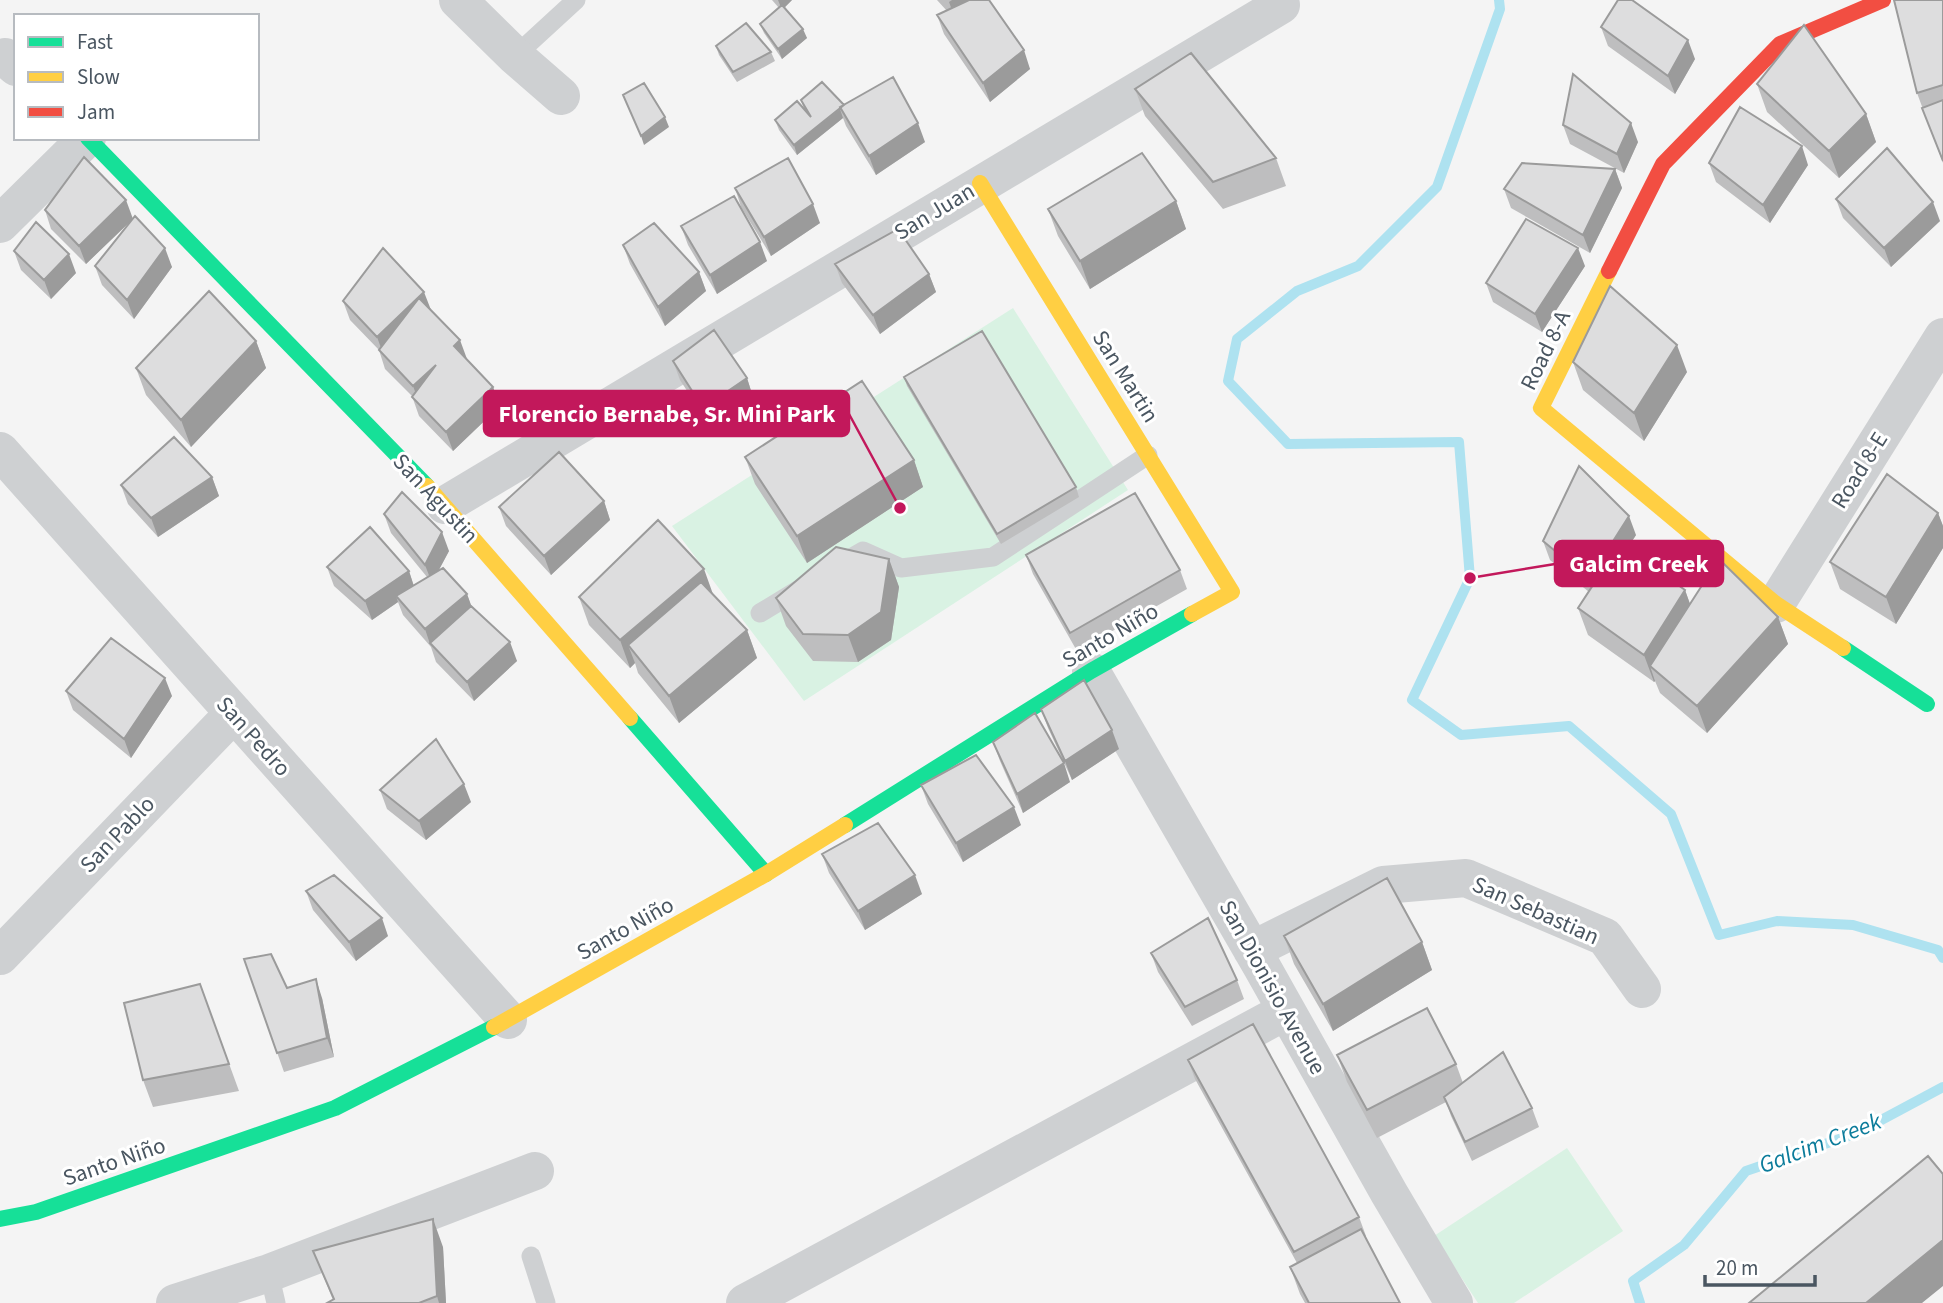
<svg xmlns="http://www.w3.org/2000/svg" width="1943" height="1303" font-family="'Source Sans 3',sans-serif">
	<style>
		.green { fill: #d9f2e3 }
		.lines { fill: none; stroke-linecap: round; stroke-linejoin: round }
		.stream { stroke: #aee2f0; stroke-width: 10 }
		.lane { stroke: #ced0d2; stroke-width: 19 }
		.street { stroke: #ced0d2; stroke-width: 38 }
		.fast { stroke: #16e098; stroke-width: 16 }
		.slow { stroke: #ffcf43; stroke-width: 16 }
		.jam { stroke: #f24e42; stroke-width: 16 }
		.wall { fill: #bebebf }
		.shaded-wall { fill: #9b9b9b }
		.building { fill: #ddddde; stroke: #9b9b9b; stroke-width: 2 }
		.labels { text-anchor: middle; stroke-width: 6; stroke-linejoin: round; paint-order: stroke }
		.street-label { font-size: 23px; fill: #4a5661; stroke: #fff }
		.water-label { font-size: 24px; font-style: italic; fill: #0c7c9b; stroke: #fff }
		.leader { fill: none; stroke: #c2185b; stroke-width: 2.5 }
		.callout-dot { fill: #c2185b; stroke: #fff; stroke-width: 2.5 }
		.callout { fill: #c2185b; stroke: #c2185b; stroke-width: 2.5 }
		.callout-label { font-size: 24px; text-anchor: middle; font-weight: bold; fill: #fff }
	</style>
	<rect width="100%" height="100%" fill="#f4f4f4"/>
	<!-- green -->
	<path class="green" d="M1013 308 1128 490 804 701 672 526Z
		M1567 1148 1623 1231 1514 1303H1478L1434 1236Z"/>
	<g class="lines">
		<!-- stream -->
		<path class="stream" d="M1499 0 1500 9 1437 187 1358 266 1297 291 1237 339 1228 381 1288 444 1459 442 1470 578 1412 700 1461 735 1569 726 1671 814 1719 935 1777 921 1853 925 1938 950 1943 958
			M1640 1303 1633 1281 1684 1245 1746 1171 1857 1133 1943 1087"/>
		<!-- lane -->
		<path class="lane" d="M515 56 576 0
			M839 565 863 551 901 568 993 557 1148 455
			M760 613 798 590
			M531 1256 546 1303
			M269 1273 276 1303"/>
		<!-- street -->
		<path class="street" d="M458 0 515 56 561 96
			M5 57 16 67
			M0 224 87 138
			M0 451 508 1020
			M445 505 1281 5
			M1776 604 1943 337
			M1091 671 1262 967 1389 1193 1454 1303
			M1252 950 1383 885 1466 878 1605 937 1642 989
			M0 956 234 713
			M175 1303 269 1273 535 1171
			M745 1303 1286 1011"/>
		<!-- fast -->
		<path class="fast" d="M88 138 427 486
			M1843 648 1927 704
			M630 718 766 874
			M845 825 1091 671 1192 614
			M0 1219 36 1212 335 1108 494 1027"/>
		<!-- slow -->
		<path class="slow" d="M980 183 1232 592 1192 614
			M1609 271 1541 408 1776 604 1843 648
			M427 486 630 718
			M494 1027 766 874 845 825"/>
		<!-- jam -->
		<path class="jam" d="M1609 271 1663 164 1780 44 1883 0"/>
	</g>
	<!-- wall -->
	<path class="wall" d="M772 0H792L784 8 807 38 782 59 764 33 760 24 779 8Z
		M937 0H989L1030 69 990 102 944 34 937 15 947 11Z
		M1943 0V163L1917 93Z
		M1601 27 1695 59 1675 94 1608 46Z
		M716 46 771 52 775 61 737 82 719 55Z
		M1757 84 1866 114 1876 142 1839 178 1767 112Z
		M1135 89 1276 158 1286 186 1223 209 1145 116Z
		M801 100 844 105 925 142 876 175 846 126 843 118 797 155 779 130 775 120 804 109Z
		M1563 125 1638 142 1624 173 1570 144Z
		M1709 163 1808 165 1770 223 1716 182Z
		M1615 169 1622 188 1590 253 1511 208 1504 189Z
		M735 188 820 223 771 256 741 207Z
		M1836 199 1940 221 1891 267 1843 218Z
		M1176 201 1186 229 1090 289 1058 236 1048 209Z
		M45 210 133 219 172 267 134 319 102 285 95 266 132 219 86 264 51 229Z
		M681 226 767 261 717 294 688 245Z
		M623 245 699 272 706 291 665 326 630 264Z
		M14 251 76 273 51 299 21 270Z
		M835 264 929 274 936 292 880 334 842 283Z
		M1585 266 1542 332 1493 302 1486 283Z
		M343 301 430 310 466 359 493 387 500 406 453 451 419 416 412 396 385 369 379 350 350 320Z
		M256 341 266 368 191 447 146 395 136 368Z
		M673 361 747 378 753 397 710 426 680 380Z
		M1573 362 1687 372 1644 441 1583 390Z
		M904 377 1076 487 1079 497 1001 544 907 386Z
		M745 457 914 460 923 487 807 563 755 484Z
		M212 477 219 496 158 537 128 504 121 485Z
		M604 501 610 520 551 575 506 526 499 507Z
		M1938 513 1943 526V548L1896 624 1840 589 1830 562Z
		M384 514 449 551 438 571 467 594 471 606 517 661 474 701 436 662 431 647 403 615 398 602 372 620 334 586 327 567 409 571 414 586 427 577 391 533Z
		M1636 535 1627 549 1685 590 1690 604 1778 617 1788 644 1707 733 1660 693 1655 681 1654 682 1588 635 1578 608 1589 592 1550 560 1543 541Z
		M1026 555 1180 570 1187 589 1077 651 1033 574Z
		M889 559 899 587 891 640 858 662 813 661 786 626 776 598Z
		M712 594 747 630 757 658 679 723 638 673 635 663 630 668 589 625 579 597Z
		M66 691 172 696 131 758 73 710Z
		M1041 709 1119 749 1072 780 1048 728Z
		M993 742 1070 782 1023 813 1000 761Z
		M921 785 1021 825 963 862 928 804Z
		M380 790 471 802 426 840 387 809Z
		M822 854 922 894 865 930 829 873Z
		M306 891 388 936 356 961 313 910Z
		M1284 936 1422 942 1432 970 1333 1031 1294 964Z
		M1151 953 1237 980 1244 999 1192 1026 1158 972Z
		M244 959 287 988 322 998 334 1057 284 1072Z
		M200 984 239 1091 153 1107 143 1080Z
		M1337 1055 1456 1064 1463 1083 1532 1108 1539 1127 1472 1161 1451 1116 1446 1102 1377 1138 1347 1082Z
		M1188 1060 1359 1217 1366 1236H1364L1400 1303H1305L1300 1294 1290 1267 1297 1263 1195 1079Z
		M443 1247 446 1303H327L333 1300 313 1251Z"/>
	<!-- shaded-wall -->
	<path class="shaded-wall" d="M778 0H792L782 10Z
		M952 0H983L956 21 949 2Z
		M803 29 807 38 782 59 778 49Z
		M1688 40 1695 59 1675 94 1668 76Z
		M1024 50 1030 69 990 102 983 83Z
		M840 109 843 118 797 155 794 145Z
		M1866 114 1876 142 1839 178 1829 151Z
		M665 117 669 127 644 145 641 136Z
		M918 123 925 142 876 175 869 156Z
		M1631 123 1638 142 1624 173 1617 154Z
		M1802 146 1808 165 1770 223 1763 205Z
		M1615 169 1622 188 1590 253 1583 235Z
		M126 200 133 219 86 264 79 246Z
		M1176 201 1186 229 1090 289 1080 261Z
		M1933 202 1940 221 1891 267 1884 248Z
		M813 204 820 223 771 256 764 237Z
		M760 242 767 261 717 294 710 275Z
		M165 248 172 267 134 319 127 300Z
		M1578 248 1585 266 1542 332 1535 314Z
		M69 254 76 273 51 299 44 280Z
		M699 272 706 291 665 326 658 307Z
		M929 274 936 292 880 334 873 315Z
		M424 292 431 310 384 356 377 337Z
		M460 340 467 359 460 365 454 346Z
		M256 341 266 368 191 447 181 420Z
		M1677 345 1687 372 1644 441 1634 413Z
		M436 365 420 405 413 386Z
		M747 378 753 397 710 426 703 408Z
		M493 387 500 406 453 451 446 432Z
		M914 460 923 487 807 563 797 536Z
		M212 477 219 496 158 537 151 518Z
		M604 501 610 520 551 575 544 556Z
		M1938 513 1943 526V548L1896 624 1886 597Z
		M1629 516 1636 535 1595 598 1589 579Z
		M442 532 449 551 432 583 425 565Z
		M889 559 899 587 891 640 858 662 848 635Z
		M704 569 714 597 628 645 635 663 630 668 620 640Z
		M409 571 415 590 396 596 398 602 372 620 365 601Z
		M1685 590 1695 618 1650 666 1655 681 1654 682 1644 655Z
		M467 594 474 613 430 644 425 629Z
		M1778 617 1788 644 1707 733 1697 706Z
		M747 630 757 658 679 723 669 696Z
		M510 642 517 661 474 701 467 682Z
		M165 678 172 696 131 758 124 739Z
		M1112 730 1119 749 1072 780 1065 761Z
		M1064 763 1070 782 1023 813 1017 794Z
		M464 784 471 802 426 840 419 821Z
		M1014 807 1021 825 963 862 956 843Z
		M915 875 922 894 865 930 858 911Z
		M382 918 388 936 356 961 349 942Z
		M1422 942 1432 970 1333 1031 1323 1004Z
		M316 979 322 998 334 1057 327 1038Z
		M433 1219 443 1247 446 1303H439L437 1296Z
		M1943 1240V1286L1922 1303H1866Z"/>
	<!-- building -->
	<path class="building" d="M969 0H989L1024 50 983 83 937 15Z
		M1618 0H1632L1688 40 1668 76 1601 27Z
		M1894 0H1943V85L1917 93Z
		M782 5 803 29 778 49 760 24Z
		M746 23 771 52 733 72 716 46Z
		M1804 25 1866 114 1829 151 1757 84Z
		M1191 53 1276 158 1213 182 1135 89Z
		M1573 74 1631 123 1617 154 1563 125Z
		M893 77 918 123 869 156 840 107Z
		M822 82 844 105 794 145 775 120 797 101 811 117 801 100Z
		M644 83 665 117 641 136 623 95Z
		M1943 100V161L1922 108Z
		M1740 107 1802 146 1763 205 1709 163Z
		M1887 148 1933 202 1884 248 1836 199Z
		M1142 153 1176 201 1080 261 1048 209Z
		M84 157 126 200 79 246 45 210Z
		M788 158 813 204 764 237 735 188Z
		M1522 163 1615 169 1583 235 1504 189Z
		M734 196 760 242 710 275 681 226Z
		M135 216 165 248 127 300 95 266Z
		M1526 219 1578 248 1535 314 1486 283Z
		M36 222 69 254 44 280 14 251Z
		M654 223 699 272 658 307 623 245Z
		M898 229 929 274 873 315 835 264Z
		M383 248 424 292 377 337 343 301Z
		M1610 286 1677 345 1634 413 1573 362Z
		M209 291 256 341 181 420 136 368Z
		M419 298 460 340 454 346 493 387 446 432 412 397 436 365 413 386 379 350Z
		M714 330 747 378 703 408 673 361Z
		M982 331 1076 487 997 534 904 377Z
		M862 381 914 460 797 536 745 457Z
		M174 437 212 477 151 518 121 485Z
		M559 452 604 501 544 556 499 507Z
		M1579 466 1629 516 1589 579 1543 541Z
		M1887 474 1938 513 1886 597 1830 562Z
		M402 492 442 532 425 565 384 514Z
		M1135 493 1180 570 1070 633 1026 555Z
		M658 520 704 569 620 640 579 597Z
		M370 527 409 571 365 601 327 567Z
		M1620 544 1685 590 1644 655 1578 608Z
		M836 547 889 559 881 612 848 635 803 634 776 598Z
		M1719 559 1778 617 1697 706 1650 666Z
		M443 568 467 594 425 629 396 596Z
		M701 582 747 630 669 696 628 645Z
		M471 606 510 642 467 682 430 643Z
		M111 638 165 678 124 739 66 691Z
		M1084 680 1112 730 1065 761 1041 709Z
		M1035 713 1064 763 1017 794 993 742Z
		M436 739 464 784 419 821 380 790Z
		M976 755 1014 807 956 843 921 785Z
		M878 823 915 875 858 911 822 854Z
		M334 875 382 918 349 942 306 891Z
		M1387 878 1422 942 1323 1004 1284 936Z
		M1208 918 1237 980 1185 1007 1151 953Z
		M271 954 287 988 316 979 327 1038 277 1053 244 959Z
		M200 984 229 1064 143 1080 124 1003Z
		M1427 1008 1456 1064 1367 1110 1337 1055Z
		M1253 1024 1359 1217 1294 1252 1188 1060Z
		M1503 1052 1532 1108 1465 1142 1444 1097Z
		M1928 1156 1943 1174V1240L1866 1303H1749Z
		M433 1219 437 1296 419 1303H327L334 1299 313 1251Z
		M1361 1229 1400 1303H1309L1290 1267Z"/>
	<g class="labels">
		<!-- street labels -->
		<g class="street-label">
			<text transform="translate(934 211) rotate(-31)" y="8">San Juan</text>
			<text transform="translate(1545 350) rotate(-64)" y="8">Road 8-A</text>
			<text transform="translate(1126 376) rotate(58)" y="8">San Martin</text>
			<text transform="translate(1859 470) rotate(-58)" y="8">Road 8-E</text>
			<text transform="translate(436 498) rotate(47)" y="8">San Agustin</text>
			<text transform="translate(1110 635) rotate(-30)" y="8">Santo Niño</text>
			<text transform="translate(254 736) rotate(48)" y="8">San Pedro</text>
			<text transform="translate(117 834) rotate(-46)" y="8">San Pablo</text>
			<text transform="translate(1536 910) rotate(24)" y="8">San Sebastian</text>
			<text transform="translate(625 928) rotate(-29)" y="8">Santo Niño</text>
			<text transform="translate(1273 987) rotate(61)" y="8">San Dionisio Avenue</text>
			<text transform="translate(114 1161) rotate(-19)" y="8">Santo Niño</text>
		</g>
		<!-- water labels -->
		<g class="water-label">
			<text transform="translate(1820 1143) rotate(-21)" y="8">Galcim Creek</text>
		</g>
	</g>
	<!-- callouts -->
	<path class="leader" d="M900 508L849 414M1470 578L1555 564"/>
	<g class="callout-dot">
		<circle cx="900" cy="508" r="7"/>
		<circle cx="1470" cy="578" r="7"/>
	</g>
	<g class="callout">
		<rect x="484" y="391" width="365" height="45" rx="7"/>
		<rect x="1555" y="541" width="168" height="45" rx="7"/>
	</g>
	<g class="callout-label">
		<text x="667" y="422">Florencio Bernabe, Sr. Mini Park</text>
		<text x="1639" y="572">Galcim Creek</text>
	</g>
	<!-- legend -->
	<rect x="14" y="14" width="245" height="126" fill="#ffffff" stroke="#b7bbc0" stroke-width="2"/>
	<rect x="28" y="37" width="35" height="10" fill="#16e098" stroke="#b7bbc0" stroke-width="2"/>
	<text x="77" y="49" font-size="21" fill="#4a5661">Fast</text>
	<rect x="28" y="72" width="35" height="10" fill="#ffcf43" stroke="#b7bbc0" stroke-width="2"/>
	<text x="77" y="84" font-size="21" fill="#4a5661">Slow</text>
	<rect x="28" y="107" width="35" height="10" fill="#f24e42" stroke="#b7bbc0" stroke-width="2"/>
	<text x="77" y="119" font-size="21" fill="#4a5661">Jam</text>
	<!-- scale -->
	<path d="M1705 1275v10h110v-10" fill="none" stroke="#4a5661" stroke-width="3.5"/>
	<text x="1716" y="1275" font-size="21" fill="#4a5661" stroke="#ffffff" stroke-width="5" paint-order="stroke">20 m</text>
</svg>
